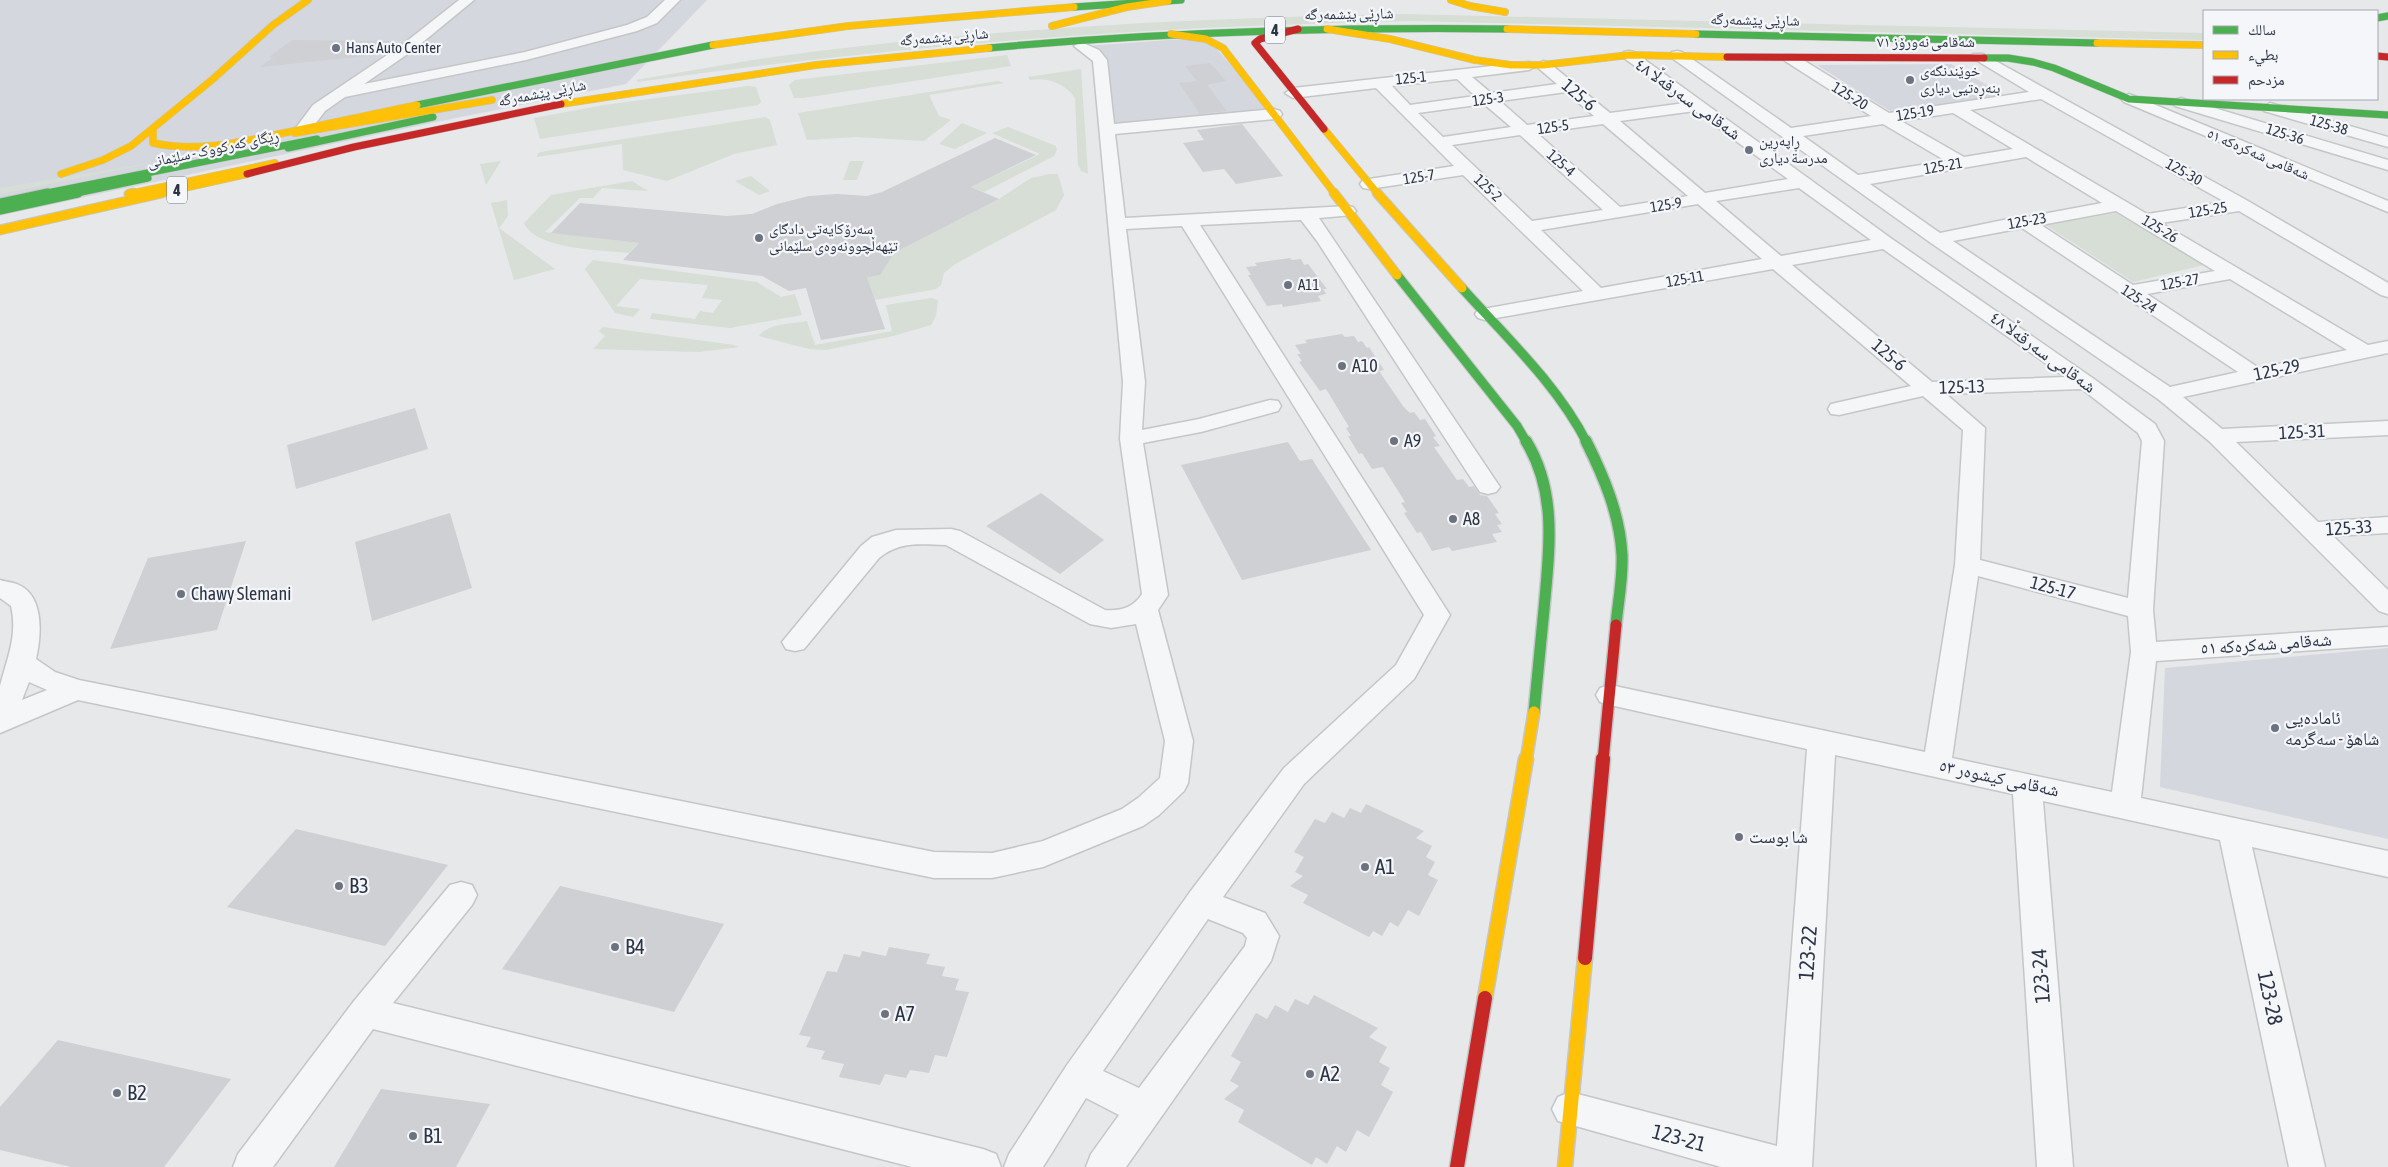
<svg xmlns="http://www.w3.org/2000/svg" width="2388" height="1167" font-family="'Asap Condensed','Noto Naskh Arabic',sans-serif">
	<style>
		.built { fill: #d4d7dd }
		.green { fill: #d6ded6 }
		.building { fill: #ced0d3 }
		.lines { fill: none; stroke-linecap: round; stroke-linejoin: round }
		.street-casing { stroke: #c4c6c8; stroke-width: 3 }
		.fast-far2-casing { stroke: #c4c6c8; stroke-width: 8 }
		.fast-far1-casing { stroke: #c4c6c8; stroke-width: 11 }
		.fast-casing { stroke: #c4c6c8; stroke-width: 14 }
		.slow-far3-casing { stroke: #c4c6c8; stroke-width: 8 }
		.slow-far2-casing { stroke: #c4c6c8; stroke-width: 11 }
		.slow-far1-casing { stroke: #c4c6c8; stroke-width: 14 }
		.slow-casing { stroke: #c4c6c8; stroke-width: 17 }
		.jam-far2-casing { stroke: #c4c6c8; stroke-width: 8 }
		.jam-far1-casing { stroke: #c4c6c8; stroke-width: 14 }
		.jam-casing { stroke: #c4c6c8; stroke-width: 17 }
		.street { fill: #f5f6f7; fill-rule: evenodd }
		.fast-far2 { stroke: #4caf50; stroke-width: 7 }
		.fast-far1 { stroke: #4caf50; stroke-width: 9 }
		.fast { stroke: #4caf50; stroke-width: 11 }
		.slow-far3 { stroke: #ffc107; stroke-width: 7 }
		.slow-far2 { stroke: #ffc107; stroke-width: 9 }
		.slow-far1 { stroke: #ffc107; stroke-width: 11 }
		.slow { stroke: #ffc107; stroke-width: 14 }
		.jam-far2 { stroke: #c62828; stroke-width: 7 }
		.jam-far1 { stroke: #c62828; stroke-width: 11 }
		.jam { stroke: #c62828; stroke-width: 14 }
		.poi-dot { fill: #6c737f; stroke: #f4f6f9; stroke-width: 2 }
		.labels { text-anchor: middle; stroke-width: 4.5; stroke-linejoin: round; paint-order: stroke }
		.far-street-label { font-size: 15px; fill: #2b3445; stroke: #f4f6f9 }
		.far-poi-label { font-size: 15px; fill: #2b3445; stroke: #f4f6f9; text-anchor: start }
		.shield { fill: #f4f6f9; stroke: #676e7b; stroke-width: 1 }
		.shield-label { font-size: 16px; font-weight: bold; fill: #2b3445 }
		.street-label { font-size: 18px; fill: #2b3445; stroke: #f4f6f9 }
		.poi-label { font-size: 18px; fill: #2b3445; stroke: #f4f6f9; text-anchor: start }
		.near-poi-label { font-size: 21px; fill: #2b3445; stroke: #f4f6f9; text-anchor: start }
		.near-street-label { font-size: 21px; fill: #2b3445; stroke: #f4f6f9 }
	</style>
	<rect width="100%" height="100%" fill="#e6e8ea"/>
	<!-- built -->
	<path class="built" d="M0 0H707L626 84 431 123 0 215Z
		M1198 38 1209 40 1274 114 1106 130 1100 60 1085 46Z
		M1951 64 2004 95 1890 111 1817 65Z
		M2388 648V839L2160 787 2165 668Z"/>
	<!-- green -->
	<path class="green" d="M1403 14 2204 33V40L1411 21C1152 26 894 45 638 82L636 80C679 73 723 65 766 58 977 29 1190 18 1403 14Z
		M1007 55 1011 66 803 98H794L789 85 795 80Z
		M1081 69 1088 174 1081 171 1078 165 1075 98C1065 83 1047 77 1030 80L1028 77Z
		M998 81 1004 83 929 95 939 116 951 120 924 141 856 137 807 140 798 113Z
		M748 86 756 87 761 102 758 105 540 139 534 118 604 105Z
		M765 117 770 120 777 145 734 154 667 181 623 170 622 144 537 157 538 153 546 151Z
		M962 123 987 133 955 149 939 144Z
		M1008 127 1056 146 1057 150 1054 156 984 192 971 187 1040 154 992 133Z
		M173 159 0 194V188Z
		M501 161 486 185 480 164Z
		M850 161H864L857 180H843Z
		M1050 174H1058L1064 195 1056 210 955 264 944 273 941 285 936 289 875 300 867 277 894 253 999 199 1031 178Z
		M751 176 770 191 759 195 735 181Z
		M632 181 648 191 602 188 593 198H580L545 232 639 243 629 253C603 250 536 250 524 223L551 195Z
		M507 200 508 216 499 228 555 269 514 280 491 203Z
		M2116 213 2204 265 2133 282 2046 225Z
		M593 260 757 282 781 297 795 294 802 315 730 328 650 319 652 313 695 319 700 311 713 313 722 300 702 298 708 285 640 279 616 306 640 309 633 317 615 313 585 269Z
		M931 298 938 300 936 316 931 325 893 336 826 350 809 349 759 336C769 323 792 324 807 321L815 345 892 331 886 305Z
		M603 327 734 345 739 347 699 352 593 349 605 336 599 331Z"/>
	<!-- building -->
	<path class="building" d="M292 40 395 41V47L386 54 260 67 274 57H269Z
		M1210 63 1226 81 1207 85 1227 111 1200 114 1179 83 1197 81 1185 66Z
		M1242 124 1283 176 1236 184 1224 169 1203 172 1183 143 1204 140 1197 130Z
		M995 138 1036 155 971 187 999 199 894 253 880 275 867 277 885 329 821 340 806 288 789 291 762 276 623 260 639 243 551 233 580 203 727 216 752 214 777 204 809 196 837 194 867 196 882 192Z
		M1290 258 1292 260 1301 259 1304 265 1308 264 1327 289H1323L1326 294 1318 296 1321 301 1283 307 1282 304 1267 306 1248 275H1251L1246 267 1257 266 1255 263Z
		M1342 334 1345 337 1354 336 1358 342 1362 341 1367 348 1369 347 1384 370 1379 371 1403 406 1410 413 1414 412 1420 420 1425 419 1436 436 1433 437 1440 446 1434 447 1457 480 1463 479 1469 487 1474 486 1480 495 1487 496 1499 513 1495 514 1502 524 1497 525 1502 532 1492 534 1497 542 1452 551 1449 547 1432 551 1421 532 1417 533 1404 513 1407 512 1401 503 1405 502 1383 467 1372 469 1362 453 1359 454 1348 436H1351L1346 428 1349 427 1326 389 1320 391 1299 362 1302 361 1297 354H1301L1295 345 1307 343 1305 340Z
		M415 408 428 449 296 489 287 445Z
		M1288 442 1300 461 1312 459 1371 550 1242 580 1181 465Z
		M1041 493 1104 540 1060 574 986 526Z
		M450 513 472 588 372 621 355 542Z
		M246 541 217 630 110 649 148 558Z
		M1366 804 1424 831 1416 838 1432 846 1426 857 1435 862 1428 875 1438 880 1419 916 1408 910 1398 927 1390 922 1382 936 1373 931 1369 937 1303 903 1308 895 1290 886 1303 876 1295 872 1304 857 1294 852 1315 819 1325 823 1332 812 1344 818 1350 808 1361 813Z
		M296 829 448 865 385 946 227 907Z
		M560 886 724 924 674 1012 502 969Z
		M889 947 930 954 926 964 945 967 942 976 959 979 955 990 969 992 947 1057 935 1055 929 1073 910 1070 906 1078 885 1074 880 1085 839 1077 844 1064 821 1059 825 1051 806 1047 811 1037 799 1035 827 971 837 972 844 954 860 957 862 951 886 956Z
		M1314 995 1378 1028 1369 1037 1387 1047 1379 1062 1390 1068 1381 1085 1393 1092 1369 1137 1357 1130 1346 1152 1337 1146 1327 1164 1316 1157 1312 1165 1238 1122 1244 1110 1224 1099 1239 1086 1230 1081 1241 1062 1231 1056 1256 1013 1267 1019 1275 1005 1288 1012 1295 999 1308 1005Z
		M58 1040 231 1079 164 1167H71L0 1150V1107Z
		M381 1089 490 1104 456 1167H334Z"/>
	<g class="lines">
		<!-- street casing -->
		<g class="street-casing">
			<path id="street" d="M459 0H474L412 51 364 84 525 52 627 25 647 17 665 0H680L657 23 637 31 526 60 345 97 325 111 309 132H297L295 129 313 105 402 45Z
				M1081 42 1099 50 1107 60 1114 124 1274 109 1280 111 1282 114 1280 117 1274 119 1115 134 1125 218 1347 206 1353 207 1356 211 1353 215 1319 218 1500 487 1496 492 1488 494 1480 492 1317 241 1301 220 1200 225 1450 615 1414 679 1304 784 1223 897 1265 913 1279 936 1271 961 1126 1167H1086L1091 1154 1119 1115 1086 1098 1043 1167H1004L1009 1154 1067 1065 1190 892 1284 768 1396 665 1424 615 1182 226 1126 229 1145 382 1142 430 1199 419 1270 400 1278 401 1281 406 1278 411 1201 432 1143 443 1168 595 1158 610 1193 741 1188 783 1184 791 1159 815 1143 826 1043 867 992 878H934L78 700 0 733C0 718 0 700 0 686 7 658 18 636 11 606L0 598V580C6 582 13 582 19 585 45 597 41 637 36 659L55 672 79 680 934 852 992 853 1043 841 1122 809 1138 798 1160 778 1165 741 1136 624 1111 628 1090 624 946 545C921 544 899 541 879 558L804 649 795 651 786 649 782 642 861 546 872 537 896 530 951 529 960 531 1105 610C1121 611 1133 608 1142 594L1120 439 1123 382 1093 61 1074 46ZM29 682 47 690 22 700ZM1208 919 1243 933 1247 938 1245 946 1139 1088 1103 1071Z
				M1629 51 1634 52 1892 239 2094 379 2155 424 2164 441 2153 610 2156 642 2388 627V645L2156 661 2141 798 2388 851V877L2252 847 2325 1167H2289L2220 840 2043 801 2073 1167H2037L2013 794 1835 755 1812 1167H1721L1558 1121 1552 1109 1558 1097 1570 1092 1777 1146 1807 749 1610 705 1600 702 1596 695 1600 688 1610 685 1925 752 1955 565 1963 430 1923 396 1839 415 1831 414 1828 409 1831 404 1911 386 1773 269 1485 320 1478 318 1475 314 1478 310 1583 291 1463 175 1369 189 1363 188 1360 184 1363 180 1369 179 1454 166 1376 88 1293 98 1285 93 1293 88 1529 62 1536 65 1543 61 1548 62 1610 113 1685 103 1624 58 1622 55 1624 52ZM1536 66 1557 84 1491 93 1472 77 1529 70ZM1457 79 1475 96 1410 105 1392 86ZM1566 92 1594 116 1527 125 1500 101ZM1484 104 1511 127 1443 137 1418 113ZM1695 111 1788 179 1705 193 1620 121ZM1603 124 1688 196 1620 207 1537 133ZM1520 135 1603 210 1532 221 1452 145ZM1799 188 1871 240 1781 256 1716 201ZM1698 204 1762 259 1601 288 1541 230ZM1883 249 2065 377 1932 382 1792 265ZM2082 389 2138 433 2142 441 2128 598 1980 560 1985 428 1946 394ZM1978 576 2128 616 2131 652 2112 792 1952 758Z
				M1677 51 1682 52 1791 128 1871 116 1785 61 1783 58 1785 55H1795L1889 113 2029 92 1971 57 1973 54H1983L2248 201 2388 283V297L2381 295 2239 211 2161 223 2368 345 2388 341V353L2183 397 2222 429 2388 421V435L2236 442 2318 522 2388 517V533L2333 536 2388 590V614L2379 611 2209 441 2158 399 1931 243 1672 58 1670 55 1672 52ZM2041 99 2225 202 2147 214 1970 110ZM1953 113 2013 149 1964 157 1901 121ZM1883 124 1946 161 1858 175 1803 136ZM2026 157 2102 203 2027 217 2023 216 1940 233 1870 184ZM2116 211 2215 271 2133 285 2041 225ZM2022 228 2238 372 2170 387 1953 241ZM2230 279 2347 350 2259 368 2147 294Z
				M2129 94 2388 201V212L2124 102 2121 99Z
				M2181 98 2388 160V170L2175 106 2173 103 2175 100Z
				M2270 103 2388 137V147L2264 111 2262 108Z
				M461 882 472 885 477 895 472 905 393 1003 983 1149 996 1154 1001 1167H912L373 1029 273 1167H233L238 1154 354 1001 450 885Z"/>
		</g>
		<!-- fast-far2 casing -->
		<g class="fast-far2-casing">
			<path id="fast-far2" d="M1074 7 1181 0
				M2377 18 2388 16
				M1696 34 2097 43
				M989 48C1162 32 1334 27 1507 29
				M1984 58H2008L2033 62 2054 68 2129 99 2388 115
				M417 105 713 45
				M288 148 433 117
				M42 194 317 139
				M72 194 148 178"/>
		</g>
		<!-- fast-far1 casing -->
		<g class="fast-far1-casing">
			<path id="fast-far1" d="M0 203 48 193
				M0 210 78 193
				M1397 275 1517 426 1527 443
				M1462 288C1505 336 1557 384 1587 443"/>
		</g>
		<!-- fast casing -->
		<g class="fast-casing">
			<path id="fast" d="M1526 441C1558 493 1549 552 1544 609 1541 643 1537 678 1534 712
				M1586 441C1604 477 1620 515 1622 555 1623 579 1618 602 1616 625"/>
		</g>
		<!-- slow-far3 casing -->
		<g class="slow-far3-casing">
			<path id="slow-far3" d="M1451 0 1470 6 1505 12
				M1052 26 1127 7 1168 1
				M1327 29 1390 39 1475 60 1511 65H1543L1629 55 1727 57
				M1507 29 1696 34
				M1171 34 1206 39 1223 48 1335 194
				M2097 43 2204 45
				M713 45 848 26 1074 7
				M561 104 816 65 989 48
				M153 129V143C199 153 244 141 289 132 332 123 374 114 417 105
				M1324 129 1378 194
				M295 133 492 100
				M61 174 103 160 131 146 213 79 273 25 308 0
				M129 194 275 163
				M157 194 247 174"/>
		</g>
		<!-- slow-far2 casing -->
		<g class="slow-far2-casing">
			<path id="slow-far2" d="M1334 193 1397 275
				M1377 193 1462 288
				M129 194 133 193
				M0 230 162 193"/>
		</g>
		<!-- slow-far1 casing -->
		<g class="slow-far1-casing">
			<path id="slow-far1" d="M1526 761 1534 712"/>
		</g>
		<!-- slow casing -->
		<g class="slow-casing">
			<path id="slow" d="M1485 998 1526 759
				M1565 1167 1585 958"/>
		</g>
		<!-- jam-far2 casing -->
		<g class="jam-far2-casing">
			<path id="jam-far2" d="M1298 29 1260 39 1255 43 1324 129
				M2377 56 2388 57
				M1727 57 1984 58
				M247 174 354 147 561 104"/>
		</g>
		<!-- jam-far1 casing -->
		<g class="jam-far1-casing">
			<path id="jam-far1" d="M1603 761 1616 625"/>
		</g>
		<!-- jam casing -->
		<g class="jam-casing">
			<path id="jam" d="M1585 958 1603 759
				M1457 1167 1485 998"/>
		</g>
		<!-- street -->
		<use href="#street" class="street"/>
		<!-- fast-far2 -->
		<use href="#fast-far2" class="fast-far2"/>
		<!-- fast-far1 -->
		<use href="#fast-far1" class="fast-far1"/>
		<!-- fast -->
		<use href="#fast" class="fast"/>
		<!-- slow-far3 -->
		<use href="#slow-far3" class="slow-far3"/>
		<!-- slow-far2 -->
		<use href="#slow-far2" class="slow-far2"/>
		<!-- slow-far1 -->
		<use href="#slow-far1" class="slow-far1"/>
		<!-- slow -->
		<use href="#slow" class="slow"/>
		<!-- jam-far2 -->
		<use href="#jam-far2" class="jam-far2"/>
		<!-- jam-far1 -->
		<use href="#jam-far1" class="jam-far1"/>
		<!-- jam -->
		<use href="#jam" class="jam"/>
	</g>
	<!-- markers -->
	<g class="poi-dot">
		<circle cx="336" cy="48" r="5"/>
		<circle cx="1910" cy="80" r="5"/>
		<circle cx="1749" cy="150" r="5"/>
		<circle cx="759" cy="238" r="5"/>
		<circle cx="1288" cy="285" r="5"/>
		<circle cx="1342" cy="366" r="5"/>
		<circle cx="1394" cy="441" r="5"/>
		<circle cx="1453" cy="519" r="5"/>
		<circle cx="181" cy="594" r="5"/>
		<circle cx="2275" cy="728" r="5"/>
		<circle cx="1739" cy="837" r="5"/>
		<circle cx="1365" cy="867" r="5"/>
		<circle cx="339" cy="886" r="5"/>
		<circle cx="615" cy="947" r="5"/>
		<circle cx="885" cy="1014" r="5"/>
		<circle cx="1310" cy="1074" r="5"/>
		<circle cx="117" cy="1093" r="5"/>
		<circle cx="413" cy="1136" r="5"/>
	</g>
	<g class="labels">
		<!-- far-street labels -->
		<g class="far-street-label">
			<text transform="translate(1349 14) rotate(-1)" y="5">شاڕێی پێشمەرگە</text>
			<text transform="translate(1755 20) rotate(1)" y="5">شاڕێی پێشمەرگە</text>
			<text transform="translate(944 37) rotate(-5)" y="5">شاڕێی پێشمەرگە</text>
			<text x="1926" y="47">شەقامی نەورۆز ٧١</text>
			<text transform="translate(1411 78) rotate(-6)" y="5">125-1</text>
			<text transform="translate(542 93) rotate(-11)" y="5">شاڕێی پێشمەرگە</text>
			<text transform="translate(1850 96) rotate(32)" y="5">125-20</text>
			<text transform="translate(1488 99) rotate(-8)" y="5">125-3</text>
			<text transform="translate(1915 113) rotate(-9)" y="5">125-19</text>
			<text transform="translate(2329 125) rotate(16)" y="5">125-38</text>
			<text transform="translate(1553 127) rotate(-8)" y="5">125-5</text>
			<text transform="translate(2285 134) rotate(17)" y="5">125-36</text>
			<text transform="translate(213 149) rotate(-12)" y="5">ڕێگای کەرکووک - سلێمانی</text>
			<text transform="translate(2258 154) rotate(23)" y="5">شەقامی شەکرەکە ٥١</text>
			<text transform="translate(1561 163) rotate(41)" y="5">125-4</text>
			<text transform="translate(1943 166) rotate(-10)" y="5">125-21</text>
			<text transform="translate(2184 172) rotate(29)" y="5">125-30</text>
			<text transform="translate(1419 177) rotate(-9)" y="5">125-7</text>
			<text transform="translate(1488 188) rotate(43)" y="5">125-2</text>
			<text transform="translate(1666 205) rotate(-9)" y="5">125-9</text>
			<text transform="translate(2208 210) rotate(-9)" y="5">125-25</text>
			<text transform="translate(2027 221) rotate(-10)" y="5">125-23</text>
			<text transform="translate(2160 229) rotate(31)" y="5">125-26</text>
			<text transform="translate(1685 279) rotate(-10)" y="5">125-11</text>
			<text transform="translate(2180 282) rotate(-10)" y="5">125-27</text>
			<text transform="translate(2139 299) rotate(33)" y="5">125-24</text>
		</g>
		<!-- far-poi labels -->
		<g class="far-poi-label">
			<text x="346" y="53">Hans Auto Center</text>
			<text x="1920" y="76">خوێندنگەی<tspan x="1920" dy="17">بنەڕەتیی دیاری</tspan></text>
			<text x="1759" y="146">ڕاپەڕین<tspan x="1759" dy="17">مدرسة ديارى</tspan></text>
			<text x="769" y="234">سەرۆکایەتی دادگای<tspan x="769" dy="17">تێهەڵچوونەوەی سلێمانی</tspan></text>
			<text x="1298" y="290">A11</text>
		</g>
		<!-- shield labels -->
		<g class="shield">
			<rect x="1265" y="16.5" width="20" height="27" rx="4"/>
			<rect x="167" y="176.5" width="20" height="27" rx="4"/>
		</g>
		<g class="shield-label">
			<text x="1275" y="36">4</text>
			<text x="177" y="196">4</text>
		</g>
		<!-- street labels -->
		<g class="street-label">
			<text transform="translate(1579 95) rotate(40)" y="6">125-6</text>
			<text transform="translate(1688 99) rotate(36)" y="6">شەقامی سەرقەڵا ٤٨</text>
			<text transform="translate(2043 352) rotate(36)" y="6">شەقامی سەرقەڵا ٤٨</text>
			<text transform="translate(1889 355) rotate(40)" y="6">125-6</text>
			<text transform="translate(2277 370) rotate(-12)" y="6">125-29</text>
			<text transform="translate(1962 387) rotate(-2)" y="6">125-13</text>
			<text transform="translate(2302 432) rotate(-3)" y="6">125-31</text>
			<text transform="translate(2349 528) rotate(-4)" y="6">125-33</text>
			<text transform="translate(2053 588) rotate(15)" y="6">125-17</text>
			<text transform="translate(2266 644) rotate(-4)" y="6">شەقامی شەکرەکە ٥١</text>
			<text transform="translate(1999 778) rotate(12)" y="6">شەقامی کیشوەر ٥٣</text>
		</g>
		<!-- poi labels -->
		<g class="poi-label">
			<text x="1352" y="372">A10</text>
			<text x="1404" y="447">A9</text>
			<text x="1463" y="525">A8</text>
			<text x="191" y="600">Chawy Slemani</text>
			<text x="2285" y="724">ئامادەیی<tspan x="2285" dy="21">شاهۆ - سەگرمە</tspan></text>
			<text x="1749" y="843">شا بوست</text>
		</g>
		<!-- near-poi labels -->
		<g class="near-poi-label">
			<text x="1375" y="874">A1</text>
			<text x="349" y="893">B3</text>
			<text x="625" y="954">B4</text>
			<text x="895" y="1021">A7</text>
			<text x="1320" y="1081">A2</text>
			<text x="127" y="1100">B2</text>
			<text x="423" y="1143">B1</text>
		</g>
		<!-- near-street labels -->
		<g class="near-street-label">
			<text transform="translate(1808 953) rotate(-86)" y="7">123-22</text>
			<text transform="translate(2041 976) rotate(-94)" y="7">123-24</text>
			<text transform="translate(2270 998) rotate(78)" y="7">123-28</text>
			<text transform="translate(1679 1138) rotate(15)" y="7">123-21</text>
		</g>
	</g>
	<!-- legend -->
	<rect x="2203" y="10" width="175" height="90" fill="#f4f6f9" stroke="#a4a8b1"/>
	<rect x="2213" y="26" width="25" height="8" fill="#4caf50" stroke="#a4a8b1"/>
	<text x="2248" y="35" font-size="15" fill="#2b3445">سالك</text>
	<rect x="2213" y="51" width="25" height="8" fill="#ffc107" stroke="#a4a8b1"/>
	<text x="2248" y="60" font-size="15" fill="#2b3445">بطيء</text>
	<rect x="2213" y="76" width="25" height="8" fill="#c62828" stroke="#a4a8b1"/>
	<text x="2248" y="85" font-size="15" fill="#2b3445">مزدحم</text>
</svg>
